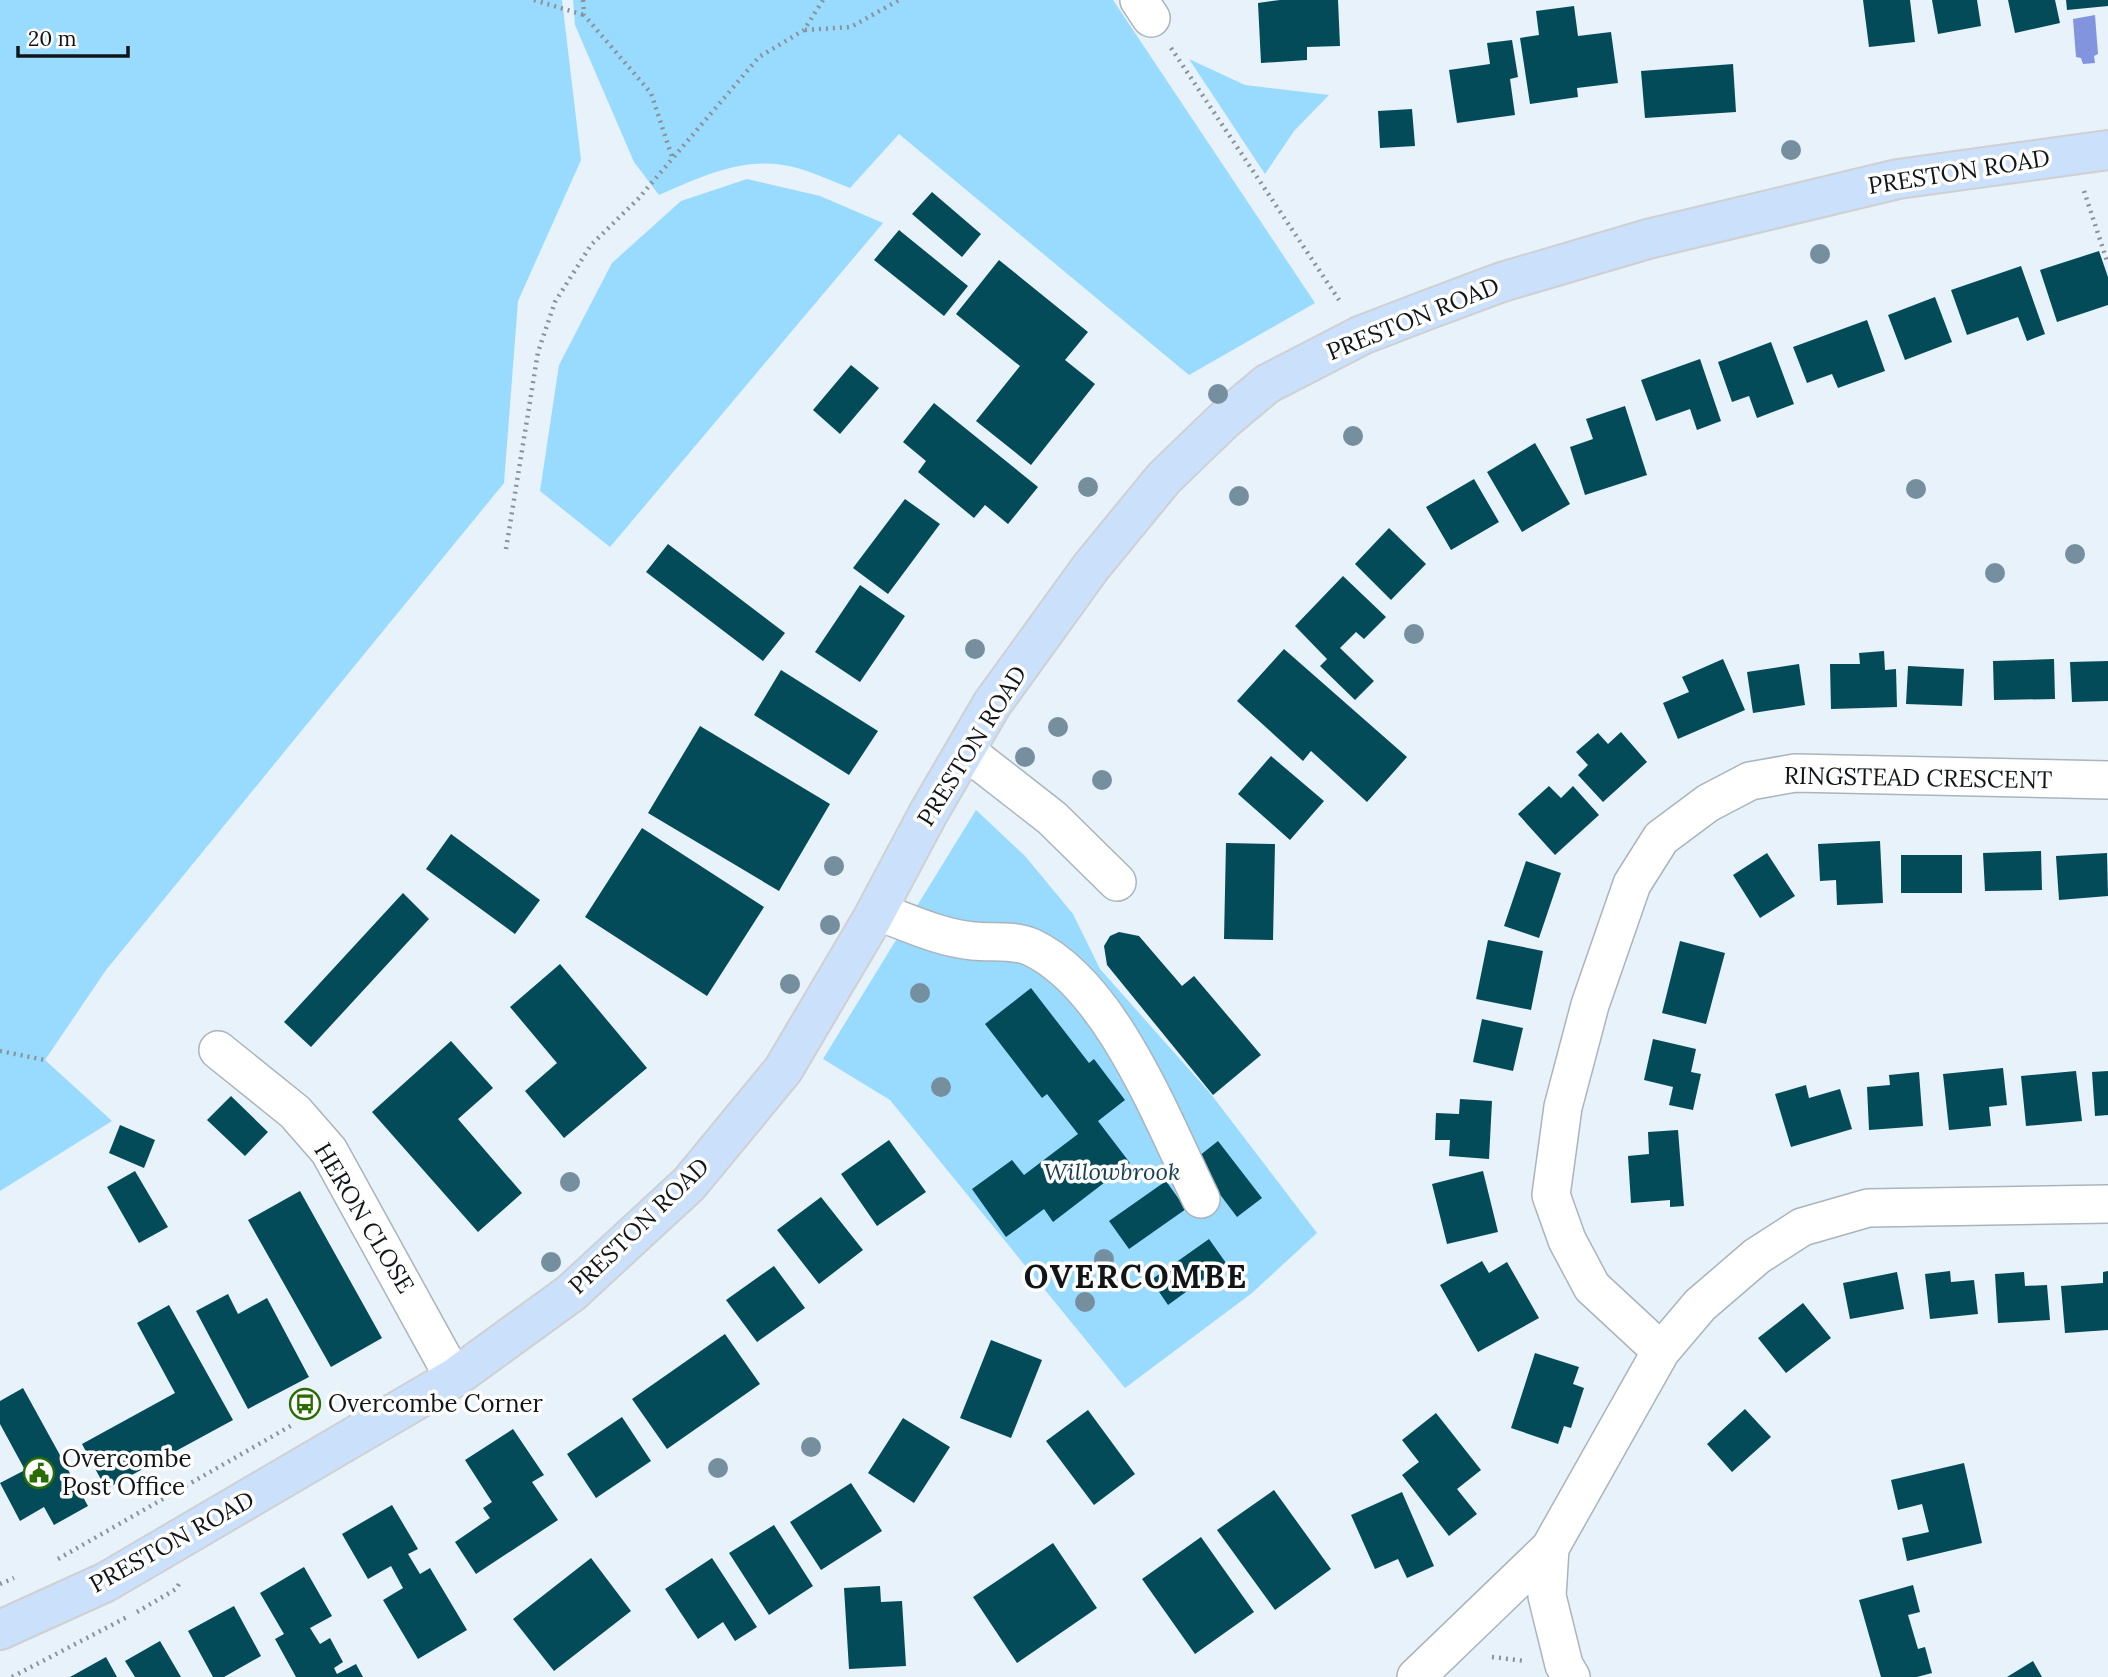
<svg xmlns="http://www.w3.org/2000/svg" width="2108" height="1677" font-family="Lora,serif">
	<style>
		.green { fill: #99daff }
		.water { fill: #8294dd }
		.building { fill: #034b58 }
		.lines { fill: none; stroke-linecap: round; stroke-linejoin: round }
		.minor-casing { stroke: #a9b5bb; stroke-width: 40 }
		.major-casing { stroke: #cfd0d1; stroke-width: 42 }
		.path { stroke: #8a9298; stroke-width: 4.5; stroke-dasharray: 2 5; stroke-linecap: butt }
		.minor { stroke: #fff; stroke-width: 37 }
		.major { stroke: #cbe0fa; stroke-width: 38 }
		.tree { fill: #758f9e }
		.labels { text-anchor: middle; stroke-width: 7; stroke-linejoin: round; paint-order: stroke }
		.street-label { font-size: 24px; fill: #111518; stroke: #fefefe }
		.park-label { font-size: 24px; font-style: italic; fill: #173e52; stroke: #fefefe }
		.poi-label { font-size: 24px; fill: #111518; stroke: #fefefe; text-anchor: start }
		.district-label { font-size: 32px; font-weight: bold; letter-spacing: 2px; fill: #111518; stroke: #fefefe }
	</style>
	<rect width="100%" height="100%" fill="#e7f2fa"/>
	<!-- green -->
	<path class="green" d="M0 0H562L581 160 518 301 504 483 106 970 45 1060 112 1121 0 1191Z
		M573 0H1113L1315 303 1189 375 899 134 850 188C829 180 805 168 783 165 739 158 698 178 659 195L634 162 575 25Z
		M1189 59 1245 85 1329 95 1294 131 1265 174Z
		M747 179 820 196 883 223 610 547 540 491 559 365 612 263 681 201Z
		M976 810 1025 856 1073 914 1100 969 1210 1093 1317 1233 1252 1293 1125 1388 890 1100 823 1059Z"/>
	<!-- water -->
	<path class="water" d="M2095 15 2098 54 2094 56 2095 63 2083 64 2081 58 2076 57 2073 19Z"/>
	<!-- building -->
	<path class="building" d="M1280 0H1338L1340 46 1307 47V60L1261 63 1258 3Z
		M1863 0H1910L1915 42 1869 47Z
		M1932 0H1977L1981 26 1938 34Z
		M2008 0H2055L2060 23 2015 33Z
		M2066 0H2108V6L2067 10Z
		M1574 6 1578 36 1611 32 1618 83 1577 88 1578 97 1530 104 1520 38 1539 35 1536 11Z
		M1512 40 1518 77 1510 79 1515 115 1457 123 1449 70 1490 64 1487 43Z
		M1733 64 1736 112 1645 118 1641 71Z
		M1412 109 1415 146 1380 148 1378 111Z
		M932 192 981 234 962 257 912 214Z
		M899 230 968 286 944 316 874 260Z
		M2099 251 2108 277V305L2057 322 2040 270Z
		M999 260 1088 332 1065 360 1095 384 1031 465 976 421 1020 366 956 314Z
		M2021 266 2045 334 2027 341 2018 317 1967 335 1951 290Z
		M1935 297 1952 342 1905 360 1888 315Z
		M1867 320 1885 371 1838 388 1832 374 1807 383 1793 347Z
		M1771 342 1794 404 1757 418 1749 396 1732 402 1718 362Z
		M1700 359 1721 421 1697 430 1690 409 1656 421 1641 380Z
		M851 365 879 388 840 434 813 410Z
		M934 403 1038 487 1008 524 985 505 974 518 918 472 926 461 903 442Z
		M1625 406 1647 475 1585 495 1570 447 1593 439 1586 419Z
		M1535 443 1570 504 1522 532 1487 472Z
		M1474 479 1499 522 1451 550 1426 507Z
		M905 499 940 524 888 594 853 568Z
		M1389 528 1426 564 1391 600 1355 564Z
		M668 544 785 633 763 661 646 572Z
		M1343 576 1386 617 1364 639 1356 632 1340 648 1374 681 1355 700 1320 666 1327 659 1295 626Z
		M860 585 905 616 860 682 815 652Z
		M1284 649 1407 757 1367 802 1311 751 1303 761 1237 701Z
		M1884 651 1885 670 1896 669 1897 707 1831 709 1830 664H1860L1859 653Z
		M1723 659 1745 710 1678 739 1663 703 1689 692 1682 677Z
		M2054 659 2055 699 1994 700 1993 661Z
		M2108 661V701L2072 702 2070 662Z
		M1799 664 1805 705 1753 713 1747 672Z
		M1908 666 1964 669 1962 706 1906 704Z
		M781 670 878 731 849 775 754 715Z
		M700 726 830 804 779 891 648 813Z
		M1621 732 1647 762 1603 802 1578 775 1588 765 1576 752 1598 733 1608 744Z
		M1271 756 1324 801 1290 840 1238 794Z
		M1549 786 1561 798 1573 786 1599 815 1555 855 1518 814Z
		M642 828 764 907 707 996 585 917Z
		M451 834 540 900 515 934 426 869Z
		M1880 841 1883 903 1837 905 1836 880 1820 881 1818 844Z
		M1226 843 1275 844 1273 940 1224 939Z
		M2041 851 2042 890 1985 891 1983 853Z
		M1767 853 1795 896 1760 918 1733 875Z
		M2107 853 2108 896 2059 900 2056 856Z
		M1901 855H1962V893H1901Z
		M1526 861 1561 873 1539 938 1504 926Z
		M403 893 429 919 311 1047 284 1022Z
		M1119 932 1139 936 1182 986 1194 976 1261 1055 1213 1095 1107 965 1104 946 1110 936Z
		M1488 940 1543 951 1531 1010 1476 999Z
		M1680 941 1725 953 1706 1024 1662 1013Z
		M560 964 647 1068 564 1138 525 1091 557 1063 510 1007Z
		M1031 988 1089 1063 1094 1059 1125 1100 1098 1121 1130 1163 1053 1222 1044 1209 1006 1237 972 1189 1012 1160 1024 1175 1078 1134 1047 1094 1042 1098 985 1024Z
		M1482 1019 1523 1028 1513 1071 1473 1062Z
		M1653 1039 1696 1049 1691 1072 1701 1074 1693 1110 1669 1105 1673 1087 1644 1080Z
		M451 1041 493 1088 458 1119 522 1193 478 1232 372 1112Z
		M2003 1068 2007 1105 1989 1107 1991 1126 1949 1130 1943 1074Z
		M2076 1071 2082 1121 2026 1126 2021 1076Z
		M2108 1071V1115L2095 1116 2092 1072Z
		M1919 1072 1923 1126 1869 1130 1867 1087 1890 1085 1889 1075Z
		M1806 1085 1809 1098 1840 1089 1852 1129 1791 1147 1775 1094Z
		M231 1096 268 1132 245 1156 207 1120Z
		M1460 1099 1492 1101 1489 1159 1449 1156 1450 1140H1435L1436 1113 1459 1114Z
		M120 1125 155 1140 144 1168 109 1153Z
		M1678 1130 1684 1206 1670 1207V1200L1631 1203 1628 1156 1649 1154 1648 1132Z
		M889 1140 926 1192 877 1226 841 1174Z
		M1218 1141 1262 1198 1237 1217 1194 1160Z
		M135 1171 168 1227 139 1243 107 1187Z
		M1483 1171 1498 1232 1447 1244 1432 1184Z
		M1166 1181 1186 1209 1129 1249 1109 1221Z
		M300 1191 382 1338 331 1367 248 1220Z
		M821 1197 863 1250 819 1284 777 1230Z
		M1209 1239 1226 1263 1168 1305 1151 1280Z
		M1482 1261 1489 1273 1507 1262 1539 1318 1478 1352 1440 1285Z
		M774 1266 805 1308 757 1342 726 1300Z
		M1950 1271 1951 1282 1974 1280 1978 1314 1930 1319 1925 1274Z
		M2108 1271V1330L2065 1333 2061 1286 2103 1283V1272Z
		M1897 1272 1904 1309 1850 1319 1843 1283Z
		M2024 1272 2025 1286 2047 1285 2050 1320 1998 1323 1995 1274Z
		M228 1294 238 1314 267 1298 309 1377 248 1409 196 1311Z
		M1803 1303 1831 1338 1786 1373 1758 1338Z
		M169 1305 233 1420 106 1489 82 1444 175 1393 137 1323Z
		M725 1334 760 1384 667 1449 632 1399Z
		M991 1340 1042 1360 1011 1438 960 1418Z
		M1535 1353 1579 1367 1573 1384 1584 1388 1571 1428 1564 1426 1558 1444 1511 1428Z
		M23 1388 88 1506 54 1525 44 1507 20 1521 0 1483 25 1470 0 1424V1401Z
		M1745 1409 1771 1437 1732 1472 1707 1444Z
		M1088 1410 1135 1474 1094 1505 1046 1441Z
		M1436 1413 1481 1470 1457 1489 1477 1514 1449 1536 1402 1475 1419 1462 1402 1440Z
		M622 1417 651 1461 596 1498 567 1454Z
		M903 1418 950 1447 914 1503 868 1473Z
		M513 1429 544 1475 532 1482 558 1520 476 1574 455 1542 490 1518 483 1508 492 1502 465 1460Z
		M1964 1463 1982 1543 1907 1561 1902 1538 1929 1532 1922 1504 1898 1510 1891 1480Z
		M851 1483 882 1531 821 1570 790 1522Z
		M1274 1490 1331 1569 1275 1610 1217 1530Z
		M1402 1492 1434 1566 1407 1578 1398 1559 1375 1569 1351 1515Z
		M392 1505 418 1549 408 1554 420 1574 430 1568 467 1630 418 1659 383 1600 403 1588 391 1566 368 1579 342 1534Z
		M774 1525 813 1586 769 1615 729 1553Z
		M1201 1537 1254 1612 1195 1654 1142 1579Z
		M1053 1543 1097 1608 1017 1663 973 1597Z
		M591 1558 631 1611 554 1671 513 1619Z
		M712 1558 757 1627 735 1641 723 1622 698 1639 665 1589Z
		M304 1567 332 1616 310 1628 320 1644 330 1638 343 1662 334 1668 337 1674 356 1664 363 1677H296L275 1639 284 1634 260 1593Z
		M1913 1585 1920 1612 1908 1615 1918 1649 1925 1647 1932 1673 1917 1677H1881L1859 1600Z
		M880 1586 881 1602 902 1601 906 1666 849 1669 844 1588Z
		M234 1606 261 1656 224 1677H213L188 1631Z
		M160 1641 181 1677H135L125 1661Z
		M106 1657 117 1677H70Z
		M2033 1661 2042 1677H2007Z"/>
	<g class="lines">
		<!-- minor casing -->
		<g class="minor-casing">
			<path id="minor" d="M1139 0 1151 18
				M966 751 1052 818 1117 882
				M876 911C907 922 940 938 973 941 991 943 1013 939 1031 947 1112 985 1163 1122 1201 1199
				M218 1050 295 1112 329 1151 454 1378
				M1661 1351 1592 1287 1567 1240 1551 1195 1563 1107 1590 1005 1632 884 1661 838 1708 803 1750 781 1795 773 2108 780
				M1416 1677 1550 1548
				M1571 1677 1564 1665 1547 1596 1550 1548 1661 1351 1700 1305 1757 1256 1802 1227 1868 1208 2108 1204"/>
		</g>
		<!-- major casing -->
		<g class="major-casing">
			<path id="major" d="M0 1630 106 1582 454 1378 571 1293 689 1184 783 1070 871 921 929 812 992 704 1091 567 1164 478 1223 421 1267 384 1362 335 1427 310 1502 282 1648 239 1898 179 2108 150"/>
		</g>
		<!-- path -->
		<path class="path" d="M534 0 584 15
			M583 0 584 15 651 93 672 157
			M805 30 851 27 899 0
			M1171 48 1341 303
			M2084 191 2108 264
			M506 549 538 352 555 302 591 245 638 199 759 57 804 30 823 0
			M0 1051 45 1060
			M58 1559 294 1424
			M0 1584 14 1578
			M137 1612 176 1589 179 1584
			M1492 1657 1525 1661
			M12 1677 129 1616"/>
		<!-- minor -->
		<use href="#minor" class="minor"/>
		<!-- major -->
		<use href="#major" class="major"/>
	</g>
	<!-- trees -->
	<g class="tree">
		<circle cx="1791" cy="150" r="10"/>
		<circle cx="1820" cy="254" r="10"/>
		<circle cx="1218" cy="394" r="10"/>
		<circle cx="1353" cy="436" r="10"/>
		<circle cx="1088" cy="487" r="10"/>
		<circle cx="1916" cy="489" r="10"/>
		<circle cx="1239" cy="496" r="10"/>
		<circle cx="2075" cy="554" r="10"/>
		<circle cx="1995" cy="573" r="10"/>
		<circle cx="1414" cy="634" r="10"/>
		<circle cx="975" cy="649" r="10"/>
		<circle cx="1058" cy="727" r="10"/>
		<circle cx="1025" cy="757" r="10"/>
		<circle cx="1102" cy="780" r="10"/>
		<circle cx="834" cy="866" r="10"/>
		<circle cx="830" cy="925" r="10"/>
		<circle cx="790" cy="984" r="10"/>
		<circle cx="920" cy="993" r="10"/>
		<circle cx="941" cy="1087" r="10"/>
		<circle cx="570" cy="1182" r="10"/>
		<circle cx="1104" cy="1259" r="10"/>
		<circle cx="551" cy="1262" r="10"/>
		<circle cx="1085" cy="1302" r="10"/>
		<circle cx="811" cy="1447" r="10"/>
		<circle cx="718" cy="1468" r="10"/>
	</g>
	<!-- icons -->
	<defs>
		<g id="bus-ring" transform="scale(1.575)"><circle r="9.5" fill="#fefefe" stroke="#296c03" stroke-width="1.5"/><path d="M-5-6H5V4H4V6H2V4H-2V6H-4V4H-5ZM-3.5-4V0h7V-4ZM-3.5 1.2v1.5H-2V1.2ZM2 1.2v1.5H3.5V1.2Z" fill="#296c03"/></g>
		<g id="civic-ring" transform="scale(1.575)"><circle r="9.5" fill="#fefefe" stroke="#296c03" stroke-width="1.5"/><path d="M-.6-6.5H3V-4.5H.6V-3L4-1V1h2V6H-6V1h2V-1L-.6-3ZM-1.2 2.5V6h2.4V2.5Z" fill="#296c03"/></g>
	</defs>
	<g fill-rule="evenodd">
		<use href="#bus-ring" x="305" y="1404"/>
		<use href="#civic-ring" x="39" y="1473"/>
	</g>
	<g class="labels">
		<!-- street labels -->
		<g class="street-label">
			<text transform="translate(1959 172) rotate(-9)" y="8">PRESTON ROAD</text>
			<text transform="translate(1413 319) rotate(-22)" y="8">PRESTON ROAD</text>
			<text transform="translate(972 746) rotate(-58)" y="8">PRESTON ROAD</text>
			<text transform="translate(1918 778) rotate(1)" y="8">RINGSTEAD CRESCENT</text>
			<text transform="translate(364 1218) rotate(59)" y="8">HERON CLOSE</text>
			<text transform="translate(639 1226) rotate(-44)" y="8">PRESTON ROAD</text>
			<text transform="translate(172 1542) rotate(-29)" y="8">PRESTON ROAD</text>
		</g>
		<!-- park labels -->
		<g class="park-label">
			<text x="1112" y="1180">Willowbrook</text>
		</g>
		<!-- poi labels -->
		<g class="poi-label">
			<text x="328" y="1412">Overcombe Corner</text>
			<text x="62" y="1467">Overcombe<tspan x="62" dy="28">Post Office</tspan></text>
		</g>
		<!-- district labels -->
		<g class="district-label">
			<text x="1136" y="1288">OVERCOMBE</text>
		</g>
	</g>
	<!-- scale -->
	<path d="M18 46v10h110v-10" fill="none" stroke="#111518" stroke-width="3.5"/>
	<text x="28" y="46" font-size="21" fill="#111518" stroke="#fefefe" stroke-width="5" paint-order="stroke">20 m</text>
</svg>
